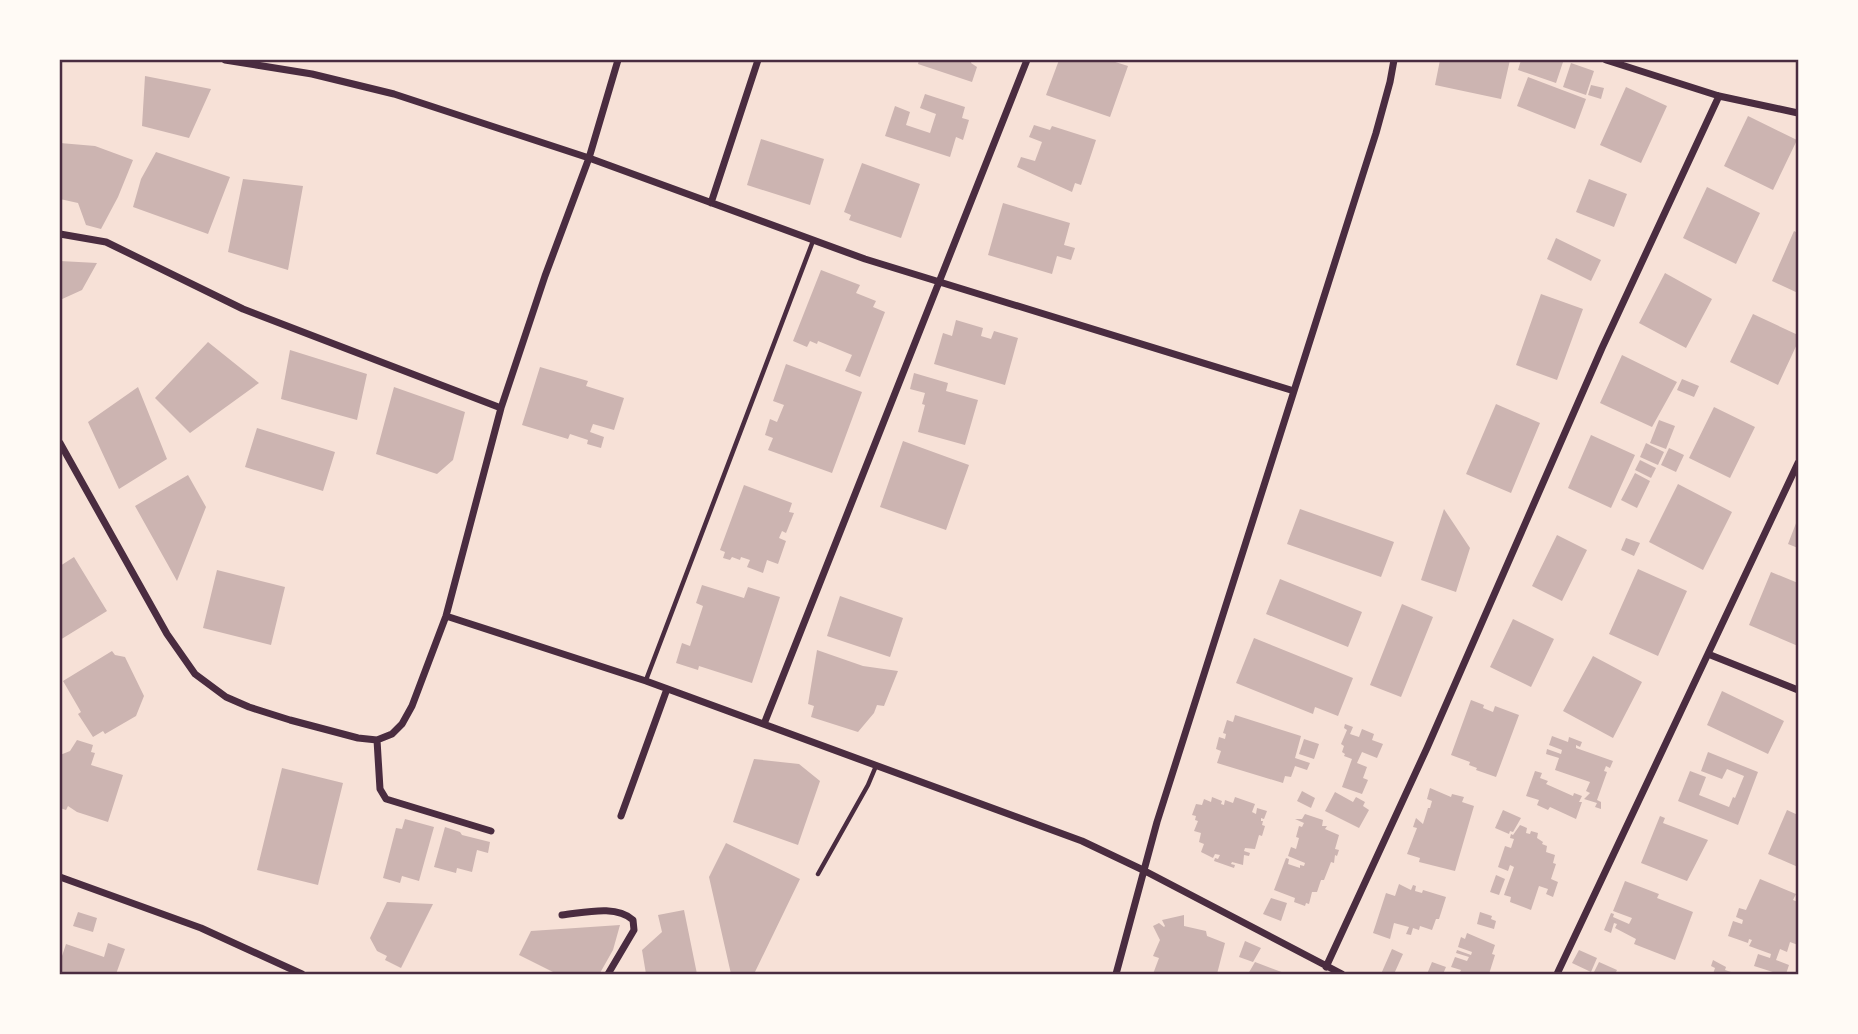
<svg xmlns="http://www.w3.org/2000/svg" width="1858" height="1034" font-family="'PT Serif',serif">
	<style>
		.building { fill: #ccb4b1 }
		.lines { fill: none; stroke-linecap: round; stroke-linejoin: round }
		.service { stroke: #4a2c40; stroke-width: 4.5 }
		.minor { stroke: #4a2c40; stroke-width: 7 }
		.neatline { fill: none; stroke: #4a2c40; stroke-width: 2.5 }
	</style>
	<rect width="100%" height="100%" fill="#f7e1d7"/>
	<!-- building -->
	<path class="building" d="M919 60H972L971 63 977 67 972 82 918 64Z
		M1059 60H1109L1128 66 1110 117 1046 95Z
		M1440 60H1510L1501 99 1435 85Z
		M1521 60H1555L1563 62 1556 83 1518 70Z
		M1571 63 1594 71 1586 95 1563 87Z
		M145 76 211 89 189 138 142 126Z
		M1528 77 1586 99 1575 129 1517 106Z
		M1591 85 1604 88 1601 99 1588 95Z
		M1626 87 1667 106 1641 163 1600 145Z
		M925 94 965 107 962 118 969 120 963 140 956 137 950 157 885 136 895 106 910 112 906 125 930 133 936 114 920 108Z
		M1748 116 1797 140 1773 190 1724 166Z
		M1034 125 1050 130 1052 126 1096 140 1081 185 1075 183 1072 192 1017 167 1021 157 1035 161 1042 142 1029 137Z
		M761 139 824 159 810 205 747 185Z
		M60 143 95 146 133 160 118 197 101 229 86 225 78 203 60 199Z
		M156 152 230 177 208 234 133 207 141 179Z
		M862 163 920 184 901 238 849 220 851 215 844 212Z
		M243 179 303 186 288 270 228 252Z
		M1589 179 1627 194 1614 227 1576 212Z
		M1707 187 1760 213 1736 264 1683 238Z
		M1003 203 1070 223 1064 245 1075 248 1071 260 1057 256 1052 274 988 255Z
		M1794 231 1798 233V293L1772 281Z
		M1556 238 1601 260 1591 281 1547 259Z
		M60 261 97 263 82 290 60 300Z
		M821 270 860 285 856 293 876 301 873 307 885 312 860 377 845 371 852 355 818 341 817 344 810 341 807 347 793 341Z
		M1665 273 1712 299 1686 348 1639 323Z
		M1541 294 1583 309 1557 380 1516 365Z
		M1753 314 1798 335V342L1778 385 1730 362Z
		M956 320 983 328 981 336 991 339 994 331 1018 338 1005 385 934 364 943 333 952 336Z
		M208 342 259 383 190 433 155 398Z
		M290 350 367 374 357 420 281 399Z
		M1622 355 1677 382 1652 427 1600 403Z
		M786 364 862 392 832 473 768 450 773 438 765 435 770 419 777 422 784 405 773 401Z
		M540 367 588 381 586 386 624 398 614 430 593 424 590 432 604 437 601 448 587 444 588 440 570 434 568 439 522 425Z
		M914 373 948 383 946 391 978 400 965 445 918 432 925 405 922 404 925 393 910 389Z
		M1682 379 1699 386 1694 397 1677 390Z
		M138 387 167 459 119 489 88 422Z
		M394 387 465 412 453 460 437 474 376 454Z
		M1496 404 1540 423 1511 493 1466 474Z
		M1714 407 1755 427 1730 478 1689 458Z
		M1659 420 1675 426 1666 449 1650 443Z
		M257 428 335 452 323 491 245 467Z
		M1591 435 1635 455 1611 508 1568 488Z
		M903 441 969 465 946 530 880 507Z
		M1646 443 1664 452 1658 465 1640 457Z
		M1669 448 1684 455 1676 472 1661 465Z
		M1640 460 1656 468 1651 478 1635 470Z
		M1635 473 1650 481 1637 508 1621 500Z
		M188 475 206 507 177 581 135 506Z
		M1678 484 1732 512 1703 570 1649 542Z
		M744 485 792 503 789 512 794 513 786 533 782 531 779 538 786 541 778 564 767 560 763 573 747 567 750 560 741 557 740 560 732 557 730 560 723 558 725 552 720 550Z
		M1300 509 1394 542 1381 577 1287 544Z
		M1444 509 1470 548 1456 592 1421 580Z
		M1798 518V548L1788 544Z
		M1557 535 1587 550 1562 601 1532 586Z
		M1626 538 1640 543 1634 556 1621 550Z
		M74 557 107 611 60 640V566Z
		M1638 569 1687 591 1658 656 1609 634Z
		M217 570 285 587 271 645 203 628Z
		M1771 572 1798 583V646L1749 625Z
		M1280 579 1362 612 1348 647 1266 614Z
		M702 585 744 598 748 587 780 597 752 683 699 666 698 670 676 663 682 643 690 646 703 606 696 603Z
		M840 596 903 618 890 657 827 636Z
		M1402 604 1433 617 1401 697 1370 685Z
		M1513 619 1554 639 1531 687 1490 667Z
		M1254 638 1353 678 1338 716 1315 707 1313 714 1236 683Z
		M817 650 863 666 898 671 884 706 877 705 874 713 858 732 811 717 814 706 808 704Z
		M112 651 115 655 125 657 144 696 136 716 105 734 103 731 93 737 78 714 81 712 63 681Z
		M1593 656 1642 682 1613 738 1563 711Z
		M1722 691 1784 721 1768 754 1707 725Z
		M1471 700 1484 705 1483 708 1493 712 1495 706 1519 715 1496 777 1476 770 1477 768 1469 765 1470 762 1451 755Z
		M1235 715 1301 736 1295 758 1310 763 1307 770 1295 766 1291 777 1285 776 1283 783 1217 763 1221 751 1216 749 1219 737 1225 739 1226 734 1223 733 1227 720 1233 722Z
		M1345 724 1353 727 1350 734 1359 737 1362 729 1374 734 1372 740 1383 744 1377 758 1362 752 1357 763 1367 767 1363 778 1368 780 1362 794 1342 787 1352 759 1344 756 1345 754 1342 752 1344 746 1341 744 1347 730 1344 728Z
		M1552 736 1568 742 1569 737 1582 742 1580 747 1576 745V748L1613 761 1610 768 1606 766 1604 771 1607 772 1597 800 1601 802V809L1595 807 1597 803 1584 799 1590 793 1586 791 1590 782 1555 770 1559 758 1546 754 1547 749 1561 754 1562 750 1549 745Z
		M1304 739 1319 744 1314 759 1299 754Z
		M77 740 93 745 91 752 95 753 91 765 123 775 108 822 77 812 68 806 66 810 60 808V755L70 751Z
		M1708 752 1758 772 1738 825 1678 801 1690 771 1706 777 1699 795 1729 807 1733 797 1735 798 1744 776 1727 769 1722 779 1701 771Z
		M754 759 799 764 820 781 798 845 733 822Z
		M282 768 343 783 318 885 257 870Z
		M1535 771 1542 773 1540 778 1548 781 1546 784 1573 796 1574 793 1582 796 1579 802H1582L1576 819 1550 807 1548 810 1537 805 1539 800 1526 796Z
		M1430 788 1451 797 1452 794 1464 797 1462 802 1474 806 1455 871 1419 862 1420 858 1407 854 1417 828 1413 827 1416 818 1423 824 1428 808H1430L1432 801 1427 799Z
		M1302 791 1315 798 1311 808 1297 801Z
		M1335 792 1353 802 1356 797 1365 802 1363 806 1369 810 1359 828 1325 811Z
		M1212 797 1222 801 1221 804 1224 805 1225 800 1233 803 1235 797 1255 804 1252 812 1256 814 1257 808 1267 811 1264 819 1261 818V821H1263L1262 825 1265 826 1262 836 1259 835 1255 849 1245 848 1244 851 1250 853 1249 856 1244 855 1243 865 1232 862 1231 864 1235 865 1234 868 1214 861 1215 858 1218 859 1220 855 1215 854 1213 858 1201 852 1204 844 1199 842 1201 833 1194 831 1198 821 1195 820 1196 816 1192 815 1196 804 1202 805 1204 799 1211 802Z
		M1503 810 1521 818 1513 832 1510 831 1509 834 1495 828Z
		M1787 810 1798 815V867L1768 854Z
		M1305 814 1323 820 1322 826H1327L1325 829 1339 835 1335 849 1339 850 1337 856 1335 855 1334 863 1331 862 1324 880H1321L1317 892H1312L1309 904 1306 903 1305 906 1294 902 1295 898 1274 890 1286 858 1289 859 1288 864 1300 868V865L1304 866 1305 863 1288 856 1291 847 1296 849 1299 838 1296 837 1299 826 1302 827 1304 823 1295 819H1302Z
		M1660 816 1665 818 1663 823 1708 840 1687 881 1641 863Z
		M405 819 434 827 419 881 402 876 400 883 383 878 396 828 402 829Z
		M1520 825 1527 828 1526 833 1530 834 1531 831 1538 833 1537 838 1543 842 1542 844 1547 846 1546 852 1555 855 1553 863 1556 864 1551 879 1558 882 1553 897 1546 894 1548 889 1539 886 1531 910 1510 902 1511 897 1504 895 1514 867 1510 865 1508 871 1498 867 1505 846 1511 848 1514 839 1510 838 1511 834 1513 835Z
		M445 827 460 832 462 835 490 842 488 853 477 850 472 872 457 868 456 873 434 867Z
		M726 843 800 879 754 974H731L709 877Z
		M1496 875 1505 879 1499 895 1490 892Z
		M1760 879 1796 894 1793 900 1798 902V945L1790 942 1787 952 1780 949 1776 960 1789 965 1786 974H1779L1754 966 1758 954 1770 958 1771 954 1749 946 1752 940 1749 939 1748 943 1728 936 1733 921 1742 924 1743 920 1736 917 1739 908 1746 910Z
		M1625 881 1659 894 1657 898 1693 912 1675 960 1634 944 1636 939 1615 928 1617 924 1614 923 1611 933 1604 930 1611 913 1614 914 1613 917 1629 924 1632 918 1613 911Z
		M1399 884 1411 890 1413 885 1416 886 1415 891 1422 893 1423 890 1446 897 1439 919H1436L1432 930 1420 926 1419 930 1413 928 1411 935 1406 934 1409 927 1394 923 1390 939 1373 933 1386 893 1395 896Z
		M1271 898 1287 903 1281 921 1263 914Z
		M387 902 433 904 401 968 385 960 387 956 377 951 370 938Z
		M684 910 697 974H646L642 950 662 932 658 915Z
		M78 912 97 918 93 932 73 926Z
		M1480 912 1492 916 1491 919 1496 921 1494 929 1477 924Z
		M1184 915V926L1206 931 1207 936 1225 943 1217 974H1153L1159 958 1153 956 1160 940 1153 926 1159 923 1164 927 1165 926 1162 920Z
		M620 925 613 950 600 973 594 974H557L519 955 531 931Z
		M1467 933 1495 945 1492 954 1495 955 1489 974H1459L1461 970 1451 967 1455 957 1467 961 1469 957 1456 953 1457 950 1471 955 1472 952 1458 947 1461 937 1465 939Z
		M1245 941 1261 948 1253 962 1239 957Z
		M108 943 125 949 116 974H60V962L66 944 104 957Z
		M1392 949 1403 954 1394 974H1381Z
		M1579 950 1597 958 1591 972 1572 963Z
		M1713 960 1726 967 1725 970 1737 974H1713L1715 968 1711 966Z
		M1255 962 1287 974H1248Z
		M1432 962 1446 967 1443 974H1427Z
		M1599 962 1617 970 1616 972 1620 974H1593Z"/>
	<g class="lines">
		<!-- service -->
		<path class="service" d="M646 680 813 241
			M818 874 868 785 876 766"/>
		<!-- minor -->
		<path class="minor" d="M225 60 312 74 394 94 589 158 865 259 1294 391
			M1606 60 1719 96 1798 113
			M711 203 758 60
			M60 234 106 242 243 309 501 408
			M60 443 167 634 195 674 226 697 249 707 290 720 358 738 377 740 392 734 402 724 412 706 446 616 501 408 545 276 589 158 618 60
			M446 616 646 681 1082 841 1143 870 1342 974
			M1708 654 1798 690
			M764 724 1027 60
			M377 740 380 789 386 799 491 831
			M621 816 667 689
			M60 877 201 928 302 974
			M562 915C583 913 616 904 633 920L634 930 608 974
			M1326 967 1427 748 1602 348 1719 96
			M1116 974 1157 822 1376 133 1390 82 1394 60
			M1557 974 1798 463"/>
	</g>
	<!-- border -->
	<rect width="1858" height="1034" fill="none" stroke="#fffaf5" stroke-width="122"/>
	<rect x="61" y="61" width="1736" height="912" class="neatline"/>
</svg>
